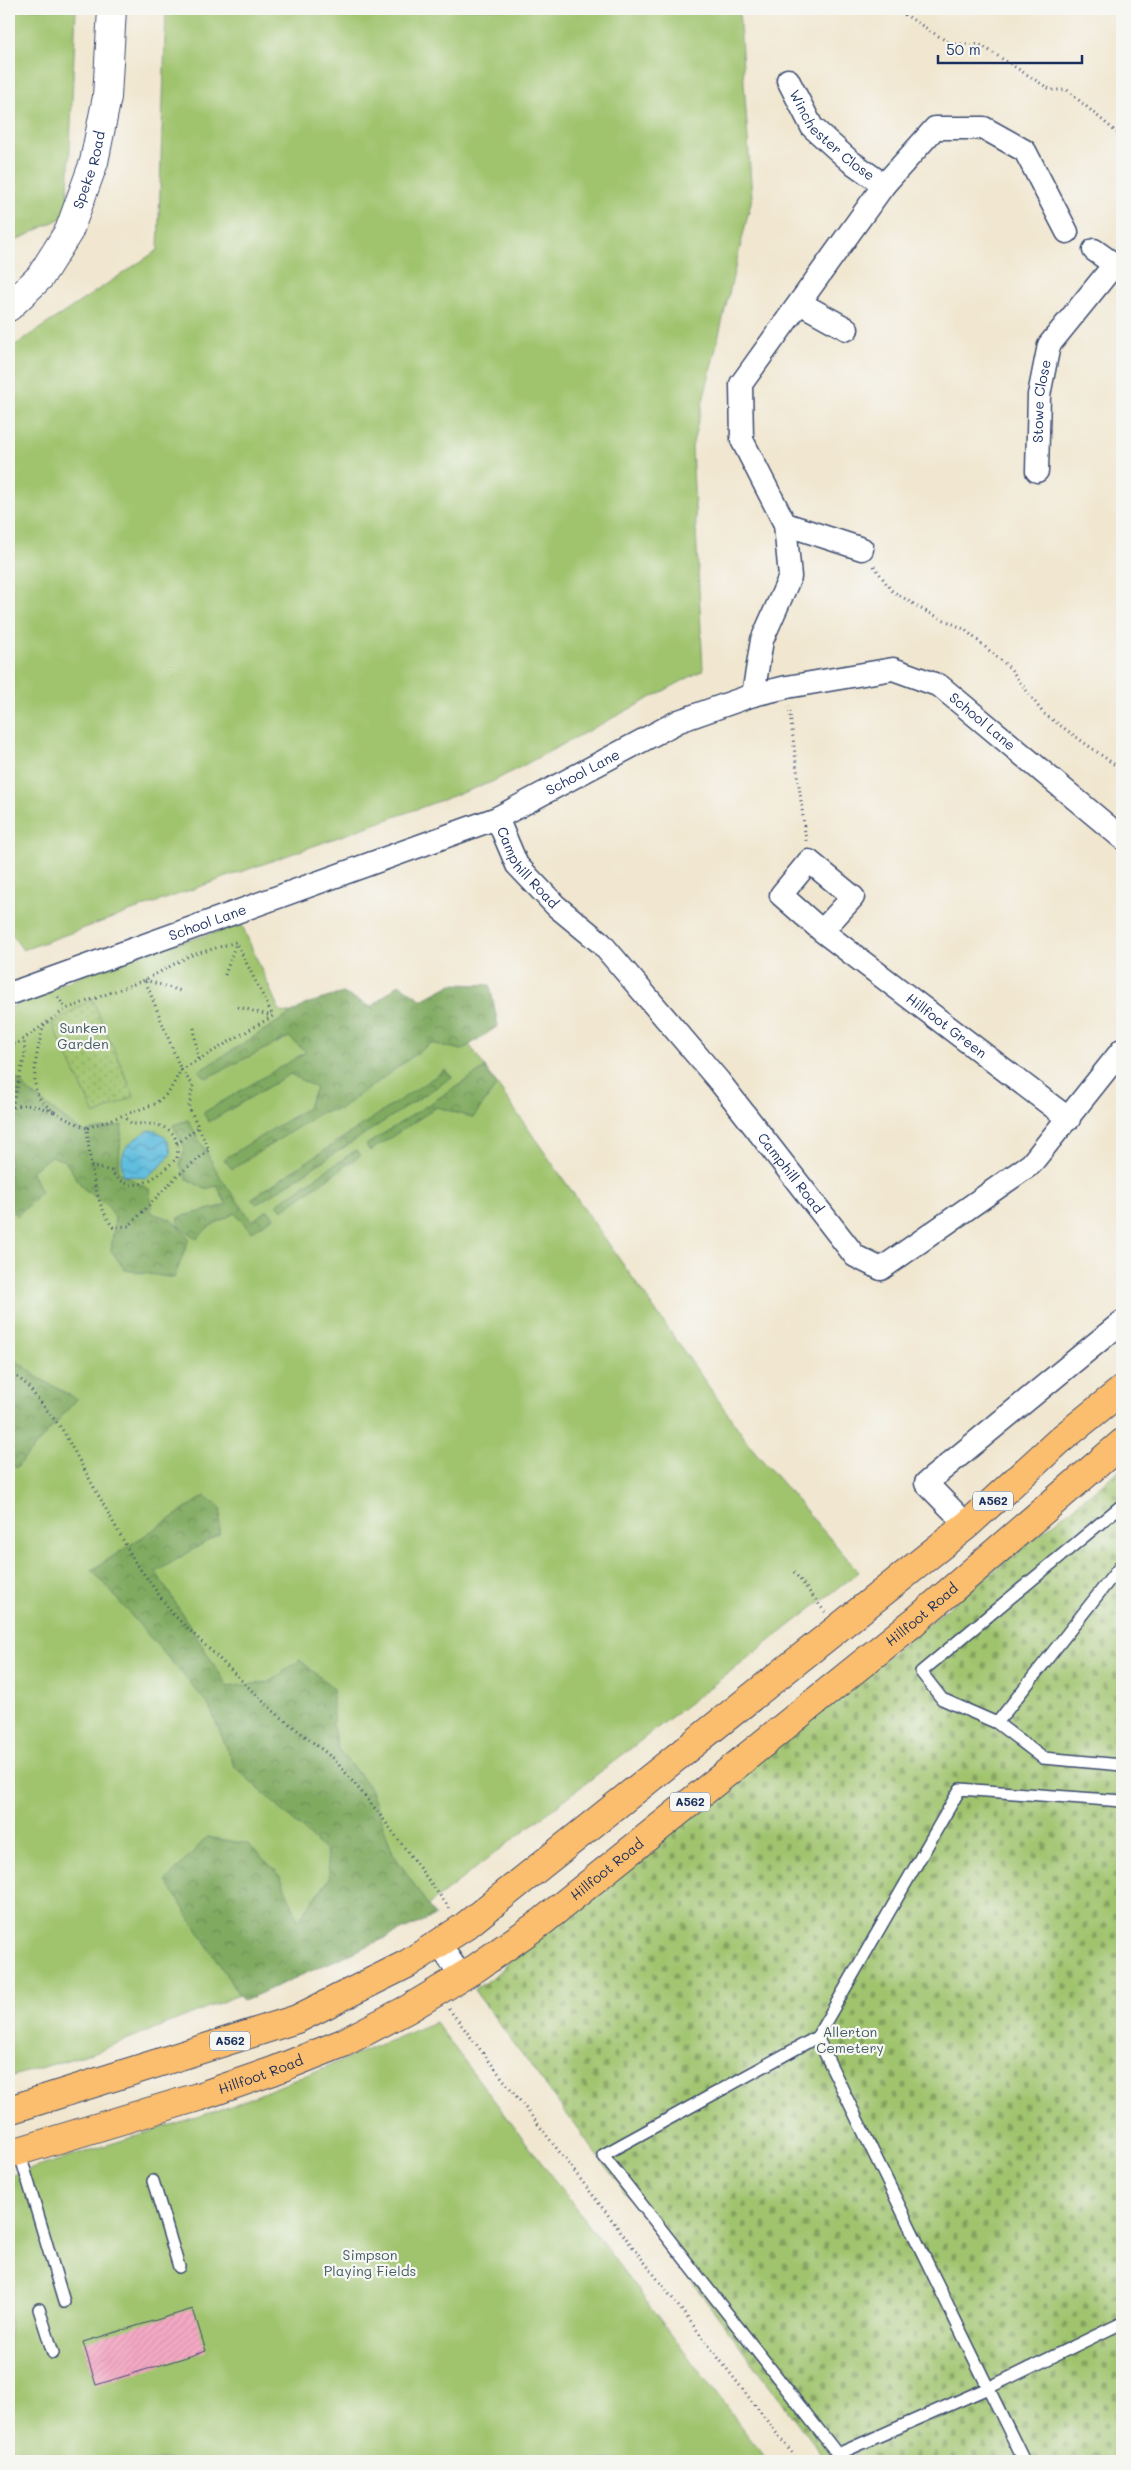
<svg xmlns="http://www.w3.org/2000/svg" width="1131" height="2470" font-family="Mali,sans-serif">
	<style>
		.green { fill: #a0c46e; stroke: #5e7a66 }
		.forest { fill: url(#forest-crowns); stroke: #4e6c60 }
		.cemetery { fill: url(#cemetery-stones); stroke: #5e7a66 }
		.garden { fill: url(#garden-dots); stroke: #5e7a66 }
		.water { fill: url(#water-waves); stroke: #3e769e }
		.building { fill: url(#building-hatch) }
		.lines { fill: none; stroke-linecap: round; stroke-linejoin: round }
		.service-casing { stroke: #3b4b6f; stroke-width: 14 }
		.minor-casing { stroke: #3b4b6f; stroke-width: 25 }
		.tertiary-casing { stroke: #3b4b6f; stroke-width: 30 }
		.trunk-casing { stroke: #3b4b6f; stroke-width: 30 }
		.path { stroke: #3b4b6f; stroke-width: 3; stroke-dasharray: 1 4; stroke-linecap: butt }
		.service { stroke: #fff; stroke-width: 11 }
		.minor { stroke: #fff; stroke-width: 22 }
		.tertiary { stroke: #fff; stroke-width: 28 }
		.trunk { stroke: #fbbd6e; stroke-width: 28 }
		.labels { text-anchor: middle; stroke-width: 4.5; stroke-linejoin: round; paint-order: stroke }
		.shield { fill: #f6f6f2; stroke: #5d6b8a; stroke-width: 1 }
		.shield-label { font-size: 12px; font-weight: bold; fill: #1b2f5e }
		.street-label { font-size: 14px; fill: #1b2f5e; stroke: #f6f6f2 }
		.park-label { font-size: 14px; fill: #435c63; stroke: #f6f6f2 }
	</style>
	<defs>
		<pattern id="forest-crowns" width="20" height="18" patternUnits="userSpaceOnUse" patternTransform="scale(1.25)"><rect width="20" height="18" fill="#80aa61"/><path d="M2 6a3 3 0 1 1 6 0M12 15a3 3 0 1 1 6 0" fill="none" stroke="#688b53"/></pattern>
		<pattern id="cemetery-stones" width="16" height="16" patternUnits="userSpaceOnUse" patternTransform="scale(1.25)"><rect width="16" height="16" fill="#a0c46e"/><path d="M2 7V4a2 2 0 0 1 4 0v3zM10 15v-3a2 2 0 0 1 4 0v3z" fill="#82a05e"/></pattern>
		<pattern id="garden-dots" width="8" height="8" patternUnits="userSpaceOnUse" patternTransform="scale(1.25)"><rect width="8" height="8" fill="#a0c46e"/><path d="M2 2h.1M6 6h.1" fill="none" stroke="#82a05e" stroke-width="1.8" stroke-linecap="round"/></pattern>
		<pattern id="water-waves" width="16" height="10" patternUnits="userSpaceOnUse" patternTransform="scale(1.25)"><rect width="16" height="10" fill="#60bdde"/><path d="M0 5q4-4 8 0t8 0" fill="none" stroke="#4e9ab7"/></pattern>
		<pattern id="building-hatch" width="6" height="6" patternUnits="userSpaceOnUse" patternTransform="scale(1.25)"><rect width="6" height="6" fill="#f5a9c4"/><path d="M-1 1l2-2M0 6l6-6M5 7l2-2" fill="none" stroke="#d192ab"/></pattern>
	</defs>
	<rect width="100%" height="100%" fill="#f6f6f2"/>
	<filter id="ink" filterUnits="userSpaceOnUse"><feTurbulence type="fractalNoise" baseFrequency=".02" numOctaves="2"/><feDisplacementMap in="SourceGraphic" scale="10" xChannelSelector="R" yChannelSelector="G"/><feConvolveMatrix kernelMatrix="1 2 1 2 8 2 1 2 1" color-interpolation-filters="sRGB"/></filter>
	<filter id="wash" filterUnits="userSpaceOnUse"><feTurbulence type="fractalNoise" baseFrequency=".0096" numOctaves="4" result="noise"/><feDisplacementMap in="SourceGraphic" scale="20" xChannelSelector="R" yChannelSelector="G"/><feGaussianBlur stdDeviation="1.12" result="paint"/><feColorMatrix in="noise" values="0 0 0 0 0 0 0 0 0 0 0 0 0 0 0 0 0 1.4 0 .05"/><feComposite in="paint" operator="in"/></filter>
	<g filter="url(#wash)">
		<rect width="100%" height="100%" fill="#f1e7d0"/>
		<!-- green -->
		<path class="green" d="M9 9H76L67 215 9 244Z
			M166 9H739L752 198 692 447 703 670 492 782 23 950 9 931V349L158 250Z
			M242 925 280 1012 461 1033 751 1447 859 1572 388 1936 98 2051 9 2077V1008L111 962Z
			M435 2022 767 2461H9V2176L231 2106Z"/>
		<!-- forest -->
		<path class="forest" d="M399 984 422 1000 452 984 490 985 498 1026 462 1050 431 1043 340 1109 322 1112 232 1169 224 1159 307 1108 316 1088 290 1074 209 1122 203 1113 306 1052 289 1037 206 1078 199 1071 306 1004 343 993 371 1007Z
			M485 1068 497 1085 473 1118 437 1107 370 1151 366 1145Z
			M445 1070 452 1077 257 1204 251 1199Z
			M9 1072 31 1093 82 1132 122 1125 118 1172 149 1189 152 1213 172 1220 189 1239 174 1278 125 1270 111 1250 115 1218 108 1206 83 1188 65 1161 51 1156 31 1171 41 1192 17 1216 9 1208Z
			M188 1120 222 1180 252 1221 268 1210 274 1217 251 1232 235 1213 207 1228 197 1239 178 1226 179 1217 227 1205 217 1186 205 1189 187 1179 180 1165 185 1148 173 1125Z
			M356 1150 361 1155 282 1210 277 1204Z
			M9 1354 37 1377 77 1399 16 1468 9 1459Z
			M205 1496 221 1508 219 1534 156 1572 228 1687 269 1682 300 1660 333 1688V1727L338 1749 370 1788 393 1853 435 1916 243 2001 166 1881 207 1837 248 1844 280 1875 298 1920 330 1878 326 1851 235 1767 208 1704 92 1570Z"/>
		<!-- cemetery -->
		<path class="cemetery" d="M1122 1468V2461H826L474 1990 500 1972 510 1959Z"/>
		<!-- garden -->
		<path class="garden" d="M92 999 134 1096 95 1115 52 1024Z"/>
		<!-- water -->
		<path class="water" d="M149 1130C164 1131 170 1141 171 1154L161 1166 145 1178 123 1175C118 1149 129 1142 149 1130Z"/>
		<g id="blocks">
			<!-- building -->
			<path class="building" d="M193 2309 206 2351 96 2385 83 2342Z"/>
		</g>
	</g>
	<g filter="url(#ink)">
		<use href="#blocks" fill-opacity="0" stroke="#3b4b6f" stroke-width="1"/>
		<g class="lines">
			<!-- service casing -->
			<g class="service-casing">
				<path id="service" d="M1122 1505 921 1672 942 1699 997 1723 1043 1758 1122 1765
					M997 1723 1122 1564
					M817 2037 603 2155 843 2461
					M19 2151 64 2302
					M153 2181 179 2267
					M39 2309 53 2353
					M838 2454 988 2388 1122 2323
					M1024 2461 817 2037 960 1789 1122 1801"/>
			</g>
			<!-- minor casing -->
			<g class="minor-casing">
				<g id="minor">
					<path id="s1" d="M788 80 812 127 850 161 884 185"/>
					<path d="M1094 250 1122 270"/>
					<path d="M800 303 847 329"/>
					<path id="s2" d="M1037 471 1039 395 1049 345 1114 265"/>
					<path d="M785 524 862 549"/>
					<path d="M753 695 762 640 790 577 785 524 742 440 741 384 884 185 935 128H984L1025 151 1067 232"/>
					<path id="s3" d="M497 818 517 865 556 906 601 943 719 1081 855 1256 881 1269 1031 1164 1122 1050"/>
					<path id="s4" d="M822 931 853 897 809 861 781 895 822 931 1069 1119"/>
					<path id="s5" d="M9 994 497 818 679 721 753 695 787 687 893 669 940 686 1122 838"/>
					<path d="M967 1525 926 1483 1122 1322"/>
					<path d="M439 1944 462 1977"/>
				</g>
			</g>
			<!-- tertiary casing -->
			<g class="tertiary-casing">
				<g id="tertiary">
					<path id="s6" d="M9 307 40 277 69 231 94 162 107 97 112 9"/>
				</g>
			</g>
			<!-- trunk casing -->
			<g class="trunk-casing">
				<g id="trunk">
					<path d="M9 2110 297 2019 407 1964 464 1927 967 1525 1060 1440 1122 1390"/>
					<path id="s7" d="M9 2154 198 2097 273 2071 343 2043 408 2009 476 1968 543 1921 914 1622 1122 1443"/>
				</g>
			</g>
			<!-- path -->
			<path class="path" d="M896 9 951 44H979L1051 90H1067L1122 137
				M874 566 891 590 923 610 964 629 1010 668 1043 713 1122 770
				M789 706 806 841
				M225 975 236 943
				M145 980 181 991
				M58 997 66 1009
				M238 1007 272 1016
				M44 1025C39 1042 29 1081 39 1097 49 1113 71 1121 87 1128
				M194 1028 198 1060
				M9 1046 18 1043 66 1009 145 980 189 956 236 942 273 1016 181 1070 145 980
				M181 1070 193 1085 189 1107 209 1150 177 1176 129 1226 113 1227C93 1200 90 1161 87 1128L155 1104 169 1092Z
				M12 1107 25 1055 24 1039
				M9 1110C21 1100 42 1108 55 1112
				M177 1144 198 1127
				M91 1166 111 1171C133 1200 158 1176 177 1158 181 1125 159 1123 132 1124L124 1116
				M9 1371 25 1383 62 1429 135 1562 173 1614 272 1710 334 1759 378 1812 450 1909
				M794 1572 825 1612
				M449 2009 798 2461"/>
			<!-- service -->
			<use href="#service" class="service"/>
			<!-- minor -->
			<use href="#minor" class="minor"/>
			<!-- tertiary -->
			<use href="#tertiary" class="tertiary"/>
			<!-- trunk -->
			<use href="#trunk" class="trunk"/>
		</g>
	</g>
	<g class="labels">
		<!-- shield labels -->
		<g class="shield">
			<rect x="973" y="1491.5" width="40" height="19" rx="4"/>
			<rect x="670" y="1792.5" width="40" height="19" rx="4"/>
			<rect x="210" y="2031.5" width="40" height="19" rx="4"/>
		</g>
		<g class="shield-label">
			<text x="993" y="1505">A562</text>
			<text x="690" y="1806">A562</text>
			<text x="230" y="2045">A562</text>
		</g>
		<!-- street labels -->
		<g class="street-label">
			<text dy="5" stroke="none"><textPath href="#s1" startOffset="72">Winchester Close</textPath></text>
			<text dy="5" stroke="none"><textPath href="#s6" startOffset="162">Speke Road</textPath></text>
			<text dy="5" stroke="none"><textPath href="#s2" startOffset="70">Stowe Close</textPath></text>
			<text dy="5" stroke="none"><textPath href="#s5" startOffset="1051">School Lane</textPath></text>
			<text dy="5" stroke="none"><textPath href="#s5" startOffset="616">School Lane</textPath></text>
			<text dy="5" stroke="none"><textPath href="#s3" startOffset="59">Camphill Road</textPath></text>
			<text dy="5" stroke="none"><textPath href="#s5" startOffset="211">School Lane</textPath></text>
			<text dy="5" stroke="none"><textPath href="#s4" startOffset="358">Hillfoot Green</textPath></text>
			<text dy="5" stroke="none"><textPath href="#s3" startOffset="464">Camphill Road</textPath></text>
			<text dy="5" stroke="none"><textPath href="#s7" startOffset="1074">Hillfoot Road</textPath></text>
			<text dy="5" stroke="none"><textPath href="#s7" startOffset="669">Hillfoot Road</textPath></text>
			<text dy="5" stroke="none"><textPath href="#s7" startOffset="264">Hillfoot Road</textPath></text>
		</g>
		<!-- park labels -->
		<g class="park-label">
			<text x="83" y="1033">Sunken<tspan x="83" dy="16">Garden</tspan></text>
			<text x="850" y="2037">Allerton<tspan x="850" dy="16">Cemetery</tspan></text>
			<text x="370" y="2260">Simpson<tspan x="370" dy="16">Playing Fields</tspan></text>
		</g>
	</g>
	<!-- margin -->
	<rect width="1131" height="2470" fill="none" stroke="#f6f6f2" stroke-width="30"/>
	<!-- scale -->
	<path d="M938 55v8h144v-8" fill="none" stroke="#1b2f5e" stroke-width="2.5"/>
	<text x="946" y="55" font-size="15" fill="#1b2f5e" stroke="#f6f6f2" stroke-width="4" paint-order="stroke">50 m</text>
</svg>
